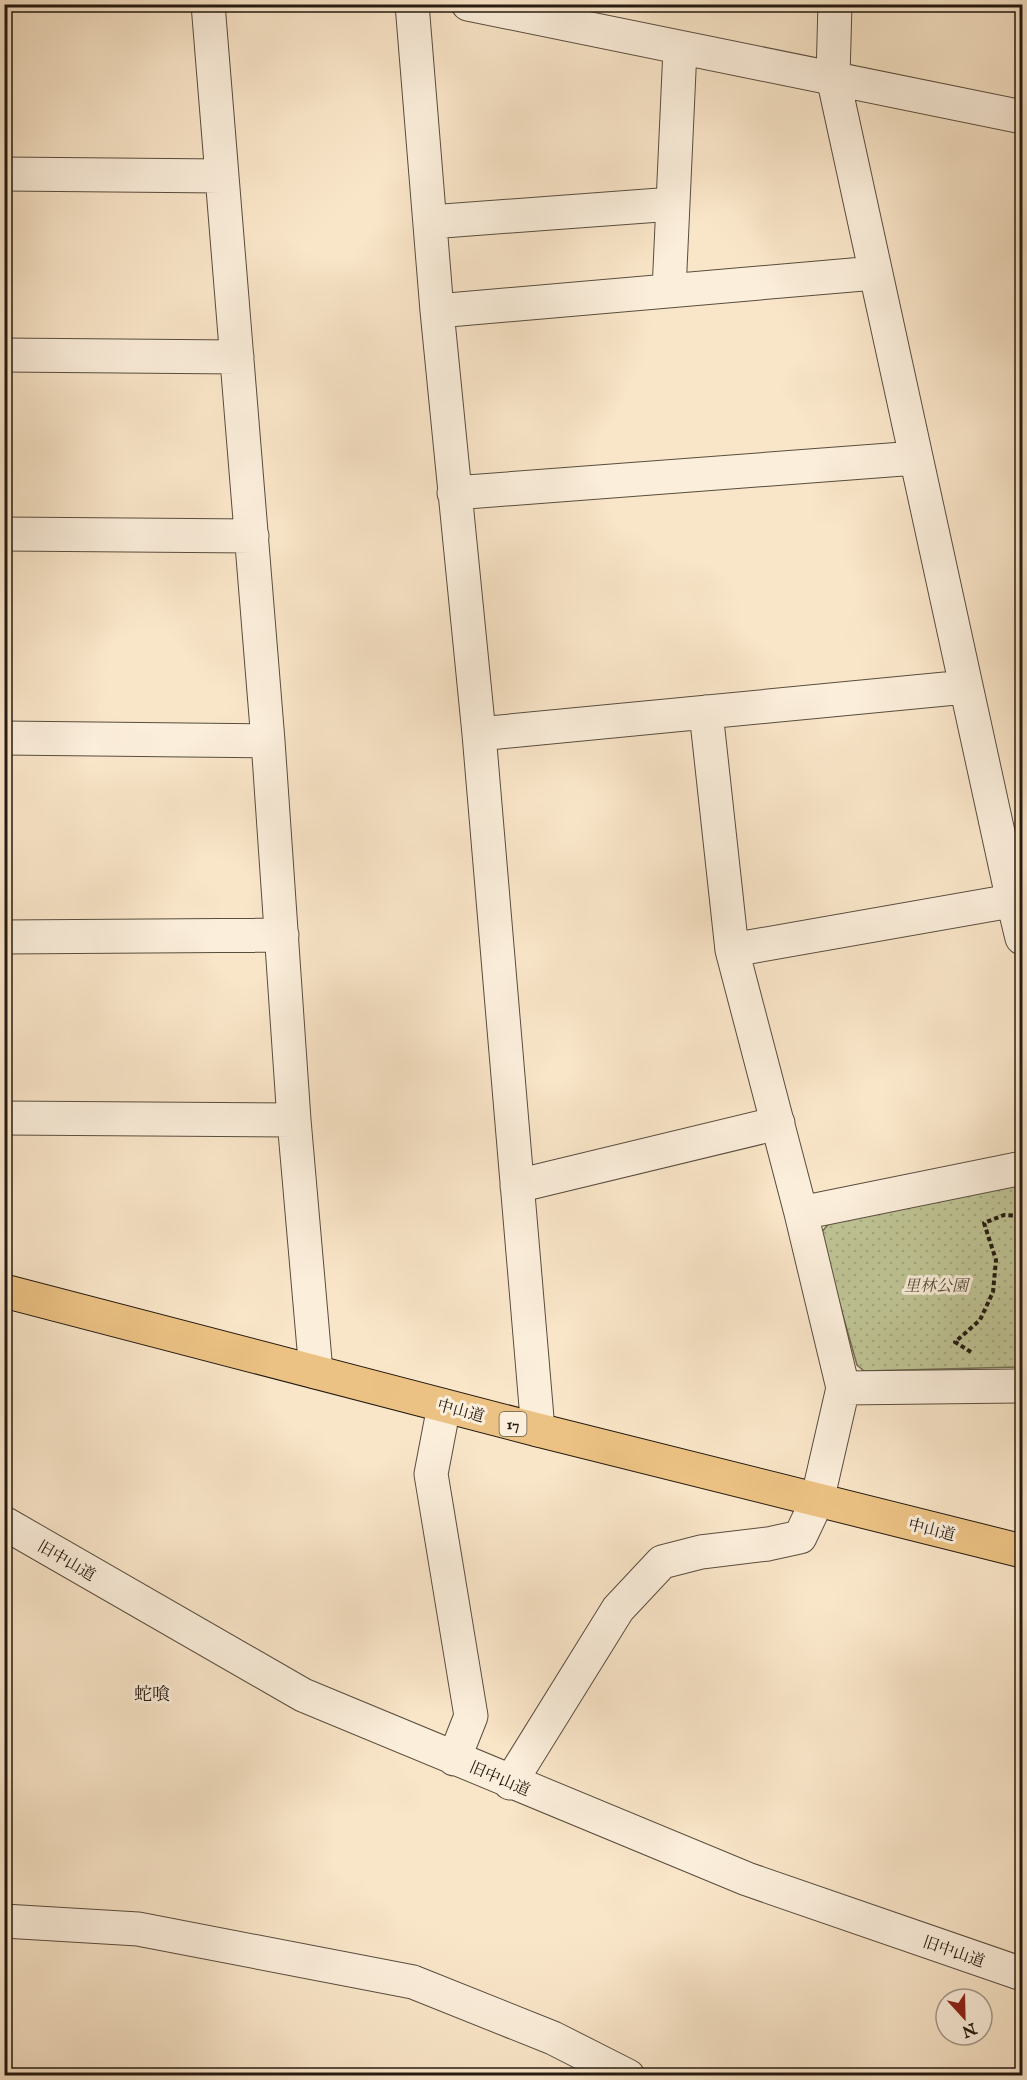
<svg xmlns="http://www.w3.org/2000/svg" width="1027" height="2080" font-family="'IM FELL English','Noto Serif JP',serif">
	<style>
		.park { fill: url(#park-dots); stroke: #726f52; stroke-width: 1.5 }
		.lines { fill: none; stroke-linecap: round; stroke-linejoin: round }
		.minor-casing { stroke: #594d3e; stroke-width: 35 }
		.highway-casing { stroke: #241a10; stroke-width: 35 }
		.path { stroke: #241a10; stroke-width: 4; stroke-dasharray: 4.5 3; stroke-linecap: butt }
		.minor { stroke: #fbeedb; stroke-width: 33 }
		.highway { stroke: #ecc284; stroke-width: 33 }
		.labels { text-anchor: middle; stroke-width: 6; stroke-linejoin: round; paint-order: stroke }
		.shield { fill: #fbeedb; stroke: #645a4d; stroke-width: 1.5 }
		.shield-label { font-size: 15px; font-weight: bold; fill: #241a10 }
		.park-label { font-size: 16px; font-style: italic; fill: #524d38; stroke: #fbeedb }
		.street-label { font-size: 16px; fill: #241a10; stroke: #fbeedb }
		.neighbourhood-label { font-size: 18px; fill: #241a10; stroke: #fbeedb }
	</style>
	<defs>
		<pattern id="park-dots" width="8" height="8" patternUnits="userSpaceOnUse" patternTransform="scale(1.5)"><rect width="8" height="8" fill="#bfc495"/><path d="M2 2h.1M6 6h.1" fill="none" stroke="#a4a87f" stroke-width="1.8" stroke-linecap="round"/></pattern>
	</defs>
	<rect width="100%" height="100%" fill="#f9e5c8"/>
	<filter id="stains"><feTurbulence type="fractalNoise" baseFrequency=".00333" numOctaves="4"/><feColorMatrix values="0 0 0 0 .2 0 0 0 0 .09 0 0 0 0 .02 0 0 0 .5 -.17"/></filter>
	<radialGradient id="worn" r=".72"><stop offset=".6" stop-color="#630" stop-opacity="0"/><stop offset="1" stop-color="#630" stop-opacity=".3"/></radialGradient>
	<!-- park -->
	<path class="park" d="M1022 1183V1367L864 1371 857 1365 820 1234 832 1220Z"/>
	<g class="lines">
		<!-- minor casing -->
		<g class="minor-casing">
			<path id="minor" d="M208 4 268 741 294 1120 316 1372
				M412 4 437 311 479 734 538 1430
				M468 4C653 43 838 78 1022 117
				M835 4 833 77 1013 901 1022 938
				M4 174 222 176
				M430 222 673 204
				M669 291 680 49
				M437 311 875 273
				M4 355 237 357
				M454 493 916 458
				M4 534 252 536
				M479 734 966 687
				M4 738 268 741
				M4 937 282 935
				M732 950 1022 899
				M4 1118 294 1120
				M517 1186 778 1123
				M801 1213 1022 1168
				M843 1388 1022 1386
				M444 1406 431 1474 471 1716 454 1759
				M4 1523 303 1695 747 1879 1022 1974
				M510 1783 618 1609 662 1562 701 1552 768 1544 800 1537 817 1501 843 1388 801 1213 732 950 706 712
				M4 1921 138 1929 413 1982 553 2038 628 2076"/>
		</g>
		<!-- highway casing -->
		<g class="highway-casing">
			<path id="highway" d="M4 1291 538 1430 1022 1551"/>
		</g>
		<!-- path -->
		<path class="path" d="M971 1352 955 1342 980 1320 993 1292 996 1260 984 1223 1004 1215 1022 1216"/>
		<!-- minor -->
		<use href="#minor" class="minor"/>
		<!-- highway -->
		<use href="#highway" class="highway"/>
	</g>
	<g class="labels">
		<!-- shield labels -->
		<rect class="shield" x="499.5" y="1412" width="27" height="24" rx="4.5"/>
		<g class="shield-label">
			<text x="513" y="1429">17</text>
		</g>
		<!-- park labels -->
		<g class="park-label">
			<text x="936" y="1291">里林公園</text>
		</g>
		<!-- street labels -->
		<g class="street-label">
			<text transform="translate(461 1410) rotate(15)" y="6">中山道</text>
			<text transform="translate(932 1529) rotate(14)" y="6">中山道</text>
			<text transform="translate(67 1560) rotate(30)" y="6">旧中山道</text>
			<text transform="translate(500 1778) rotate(23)" y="6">旧中山道</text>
			<text transform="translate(954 1951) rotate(19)" y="6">旧中山道</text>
		</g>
		<!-- neighbourhood labels -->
		<g class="neighbourhood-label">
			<text x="152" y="1700">蛇喰</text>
		</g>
	</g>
	<!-- margin -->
	<rect width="1027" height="2080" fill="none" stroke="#f9e5c8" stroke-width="24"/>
	<rect x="6" y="6" width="1015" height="2068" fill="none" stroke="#241a10" stroke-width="3"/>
	<rect x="12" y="12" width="1003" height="2056" fill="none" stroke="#241a10" stroke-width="1.5"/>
	<!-- north arrow -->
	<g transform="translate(964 2017) rotate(158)"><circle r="28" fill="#fbeedb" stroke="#a5998a" stroke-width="1.5"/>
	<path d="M0-4.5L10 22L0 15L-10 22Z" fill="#8f2418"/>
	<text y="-9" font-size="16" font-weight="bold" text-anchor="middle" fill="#241a10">N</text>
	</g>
	<rect width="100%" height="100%" filter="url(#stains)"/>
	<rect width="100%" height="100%" fill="url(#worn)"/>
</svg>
